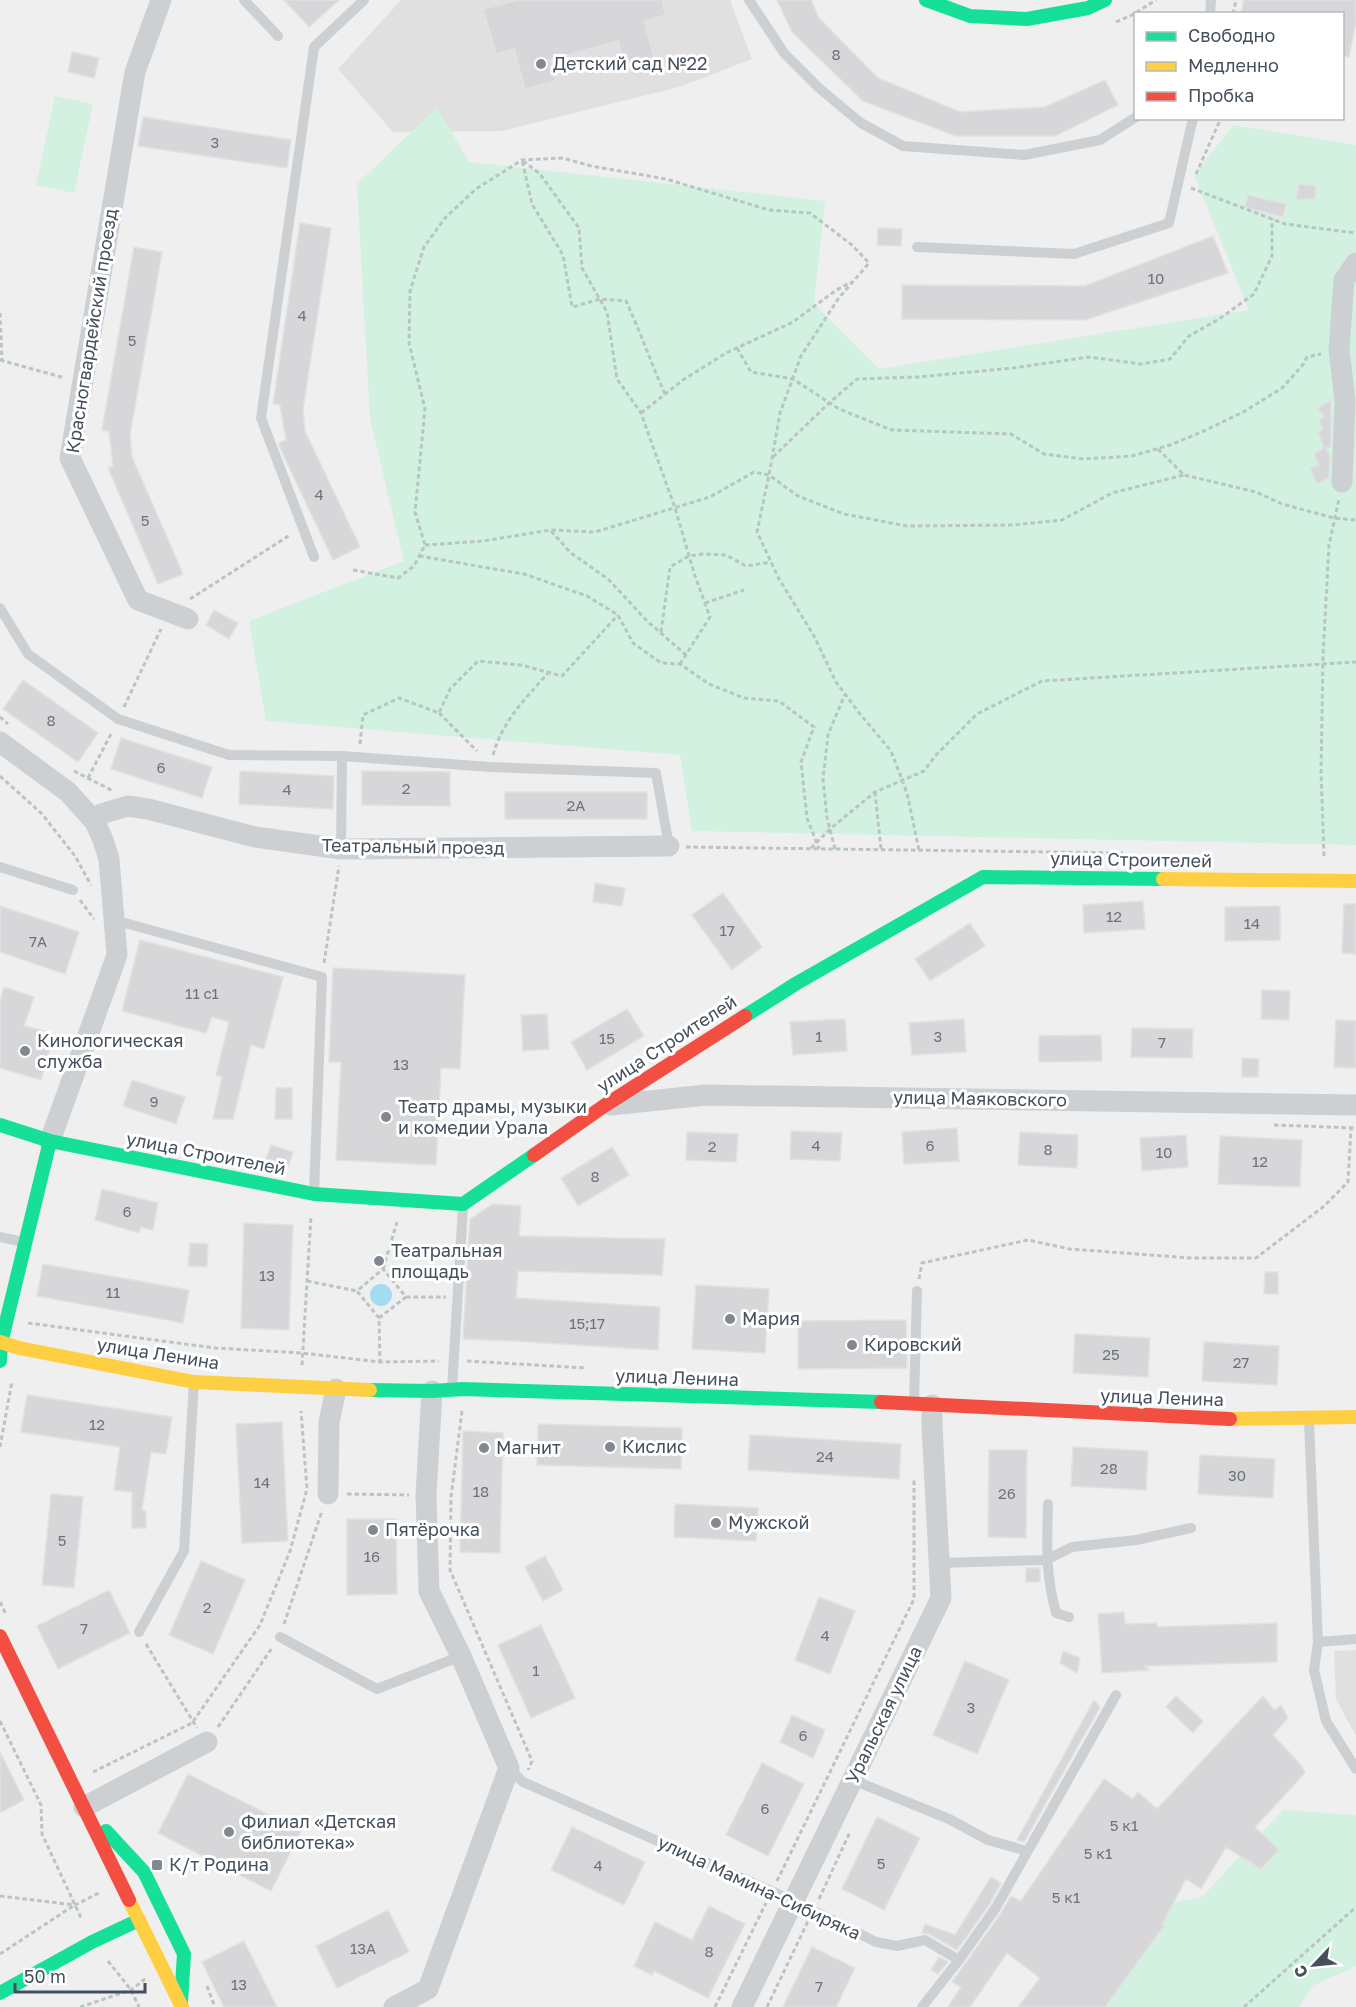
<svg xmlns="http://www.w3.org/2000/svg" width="1356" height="2007" font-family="'Golos Text',sans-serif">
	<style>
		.education { fill: #e1e0e1 }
		.green { fill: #d2f1e0 }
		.water { fill: #a4dbf0 }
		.building { fill: #d7d7d9; stroke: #e1e1e2; stroke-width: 1.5 }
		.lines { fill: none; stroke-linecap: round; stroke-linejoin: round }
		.path { stroke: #b9c5c3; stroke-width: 3; stroke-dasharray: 4.5 3; stroke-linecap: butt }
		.lane { stroke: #cdd0d3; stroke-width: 10 }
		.street { stroke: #cdd0d3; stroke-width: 21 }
		.fast { stroke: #16e098; stroke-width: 14 }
		.slow { stroke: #ffcf43; stroke-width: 14 }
		.jam { stroke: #f24e42; stroke-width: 14 }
		.poi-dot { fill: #818890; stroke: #fff; stroke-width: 2 }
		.labels { text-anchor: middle; stroke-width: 6; stroke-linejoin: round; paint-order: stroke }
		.number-label { font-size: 15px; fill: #6b737d }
		.poi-label { font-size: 18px; fill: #45505d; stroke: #fff; text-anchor: start }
		.street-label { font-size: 18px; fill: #45505d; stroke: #fff }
	</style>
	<rect width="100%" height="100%" fill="#f0efef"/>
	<!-- education -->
	<path class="education" d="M401 0H730L752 59 679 87 502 131 393 132 338 69Z
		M1356 1650V1736L1336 1699 1334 1651Z"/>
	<!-- green -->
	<path class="green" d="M55 96 93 104 74 193 36 185Z
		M437 107 469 162 825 201 814 304 879 369 1249 310 1194 175 1233 125 1356 145V845L692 831 680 755 266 721 249 621 404 561 370 419 357 184Z
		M1283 1810 1356 1815V1966L1312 1986 1299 2007H1072L1144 1908 1202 1897Z"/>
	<!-- water -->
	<path class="water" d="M370 1295a11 11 0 1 1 22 0a11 11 0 1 1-22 0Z"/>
	<!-- building -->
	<path class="building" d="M284 0H339L309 27Z
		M518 0H662L666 15 644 21 654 58 624 66 618 41 550 60 556 81 525 89 514 49 496 54 483 9Z
		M777 0H811L819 18 878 78 960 112 1045 107 1105 80 1118 105 1055 136H956L863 101 792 32Z
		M1244 0H1356V22L1349 57 1342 56V14H1241Z
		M72 52 99 58 94 78 68 72Z
		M143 117 291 140 287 168 138 146Z
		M1299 184 1316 186 1315 199H1296Z
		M1248 195 1286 204 1283 217 1245 207Z
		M300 223 331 228 303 409 305 431 360 547 333 560 281 450 279 443 286 440 280 405 273 404Z
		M878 228 902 229 901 246 877 245Z
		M1213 236 1228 273 1085 320 902 319V285L1085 286Z
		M134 247 162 252 130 435 132 457 183 574 158 584 108 468 113 466 109 431 102 430Z
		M1331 400V447L1326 448 1330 457 1329 478 1317 484 1310 468 1319 465 1314 454 1324 448 1318 432 1323 429 1319 420 1324 417 1318 408Z
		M214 610 238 623 229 639 206 625Z
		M23 680 98 733 78 762 3 709Z
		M121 738 212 767 202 798 111 769Z
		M240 771 334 776 333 809 239 804Z
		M362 771 450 772V806L362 805Z
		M505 792H647V819H505Z
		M595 883 625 888 622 906 593 902Z
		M723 893 762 947 732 970 692 915Z
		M1143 901 1145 929 1084 933 1083 905Z
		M1344 904H1356V954L1342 953Z
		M0 906 79 932 65 974 0 952Z
		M1280 906V940L1225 941V907Z
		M970 923 985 946 930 981 915 959Z
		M140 940 283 977 264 1049 251 1045 233 1119H213L222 1077 216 1075 229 1022 212 1017 206 1033 122 1011Z
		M333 968 465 975 460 1069 441 1068 436 1165 336 1160 341 1062H329Z
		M4 987 34 997 24 1026 54 1034 41 1080 0 1068V1001Z
		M1262 990 1290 991 1289 1020 1261 1019Z
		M627 1009 644 1036 587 1070 571 1042Z
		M547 1014 549 1049 523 1051 521 1015Z
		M845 1019 847 1051 793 1055 790 1022Z
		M964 1019 966 1052 912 1055 909 1023Z
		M1336 1020 1356 1021V1068L1334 1067Z
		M1132 1028 1193 1029 1192 1058 1131 1057Z
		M1101 1035 1102 1061 1039 1062V1036Z
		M1242 1058 1259 1059 1258 1077H1242Z
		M132 1080 185 1097 176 1124 123 1106Z
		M276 1088H292V1119H275Z
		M957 1128 959 1161 904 1164 902 1132Z
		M791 1131 842 1133 840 1161 790 1159Z
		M687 1132 738 1134 736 1162 686 1160Z
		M1020 1132 1078 1135 1077 1168 1018 1165Z
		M1186 1135 1188 1167 1142 1171 1140 1138Z
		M1220 1136 1302 1140 1300 1187 1218 1184Z
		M271 1145 293 1152 288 1167 266 1159Z
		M612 1147 629 1175 578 1206 561 1178Z
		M102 1189 158 1203 153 1230 141 1227 139 1233 95 1220Z
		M493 1204 521 1206 519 1236 665 1239 662 1275 518 1271 516 1298 660 1307 658 1350 513 1341 463 1339 470 1219Z
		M244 1223 293 1225 289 1330 241 1328Z
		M190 1243 208 1244 207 1267 188 1266Z
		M43 1264 189 1290 183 1323 37 1296Z
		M1265 1272H1278V1294H1264Z
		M696 1285 769 1289 765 1353 692 1349Z
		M906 1320 907 1368 798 1369V1321Z
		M1075 1334 1150 1338 1148 1377 1073 1373Z
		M1204 1342 1279 1346 1277 1385 1202 1381Z
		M27 1395 172 1417 166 1454 151 1452 142 1510 146 1511V1528H132V1492L114 1490 120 1447 21 1432Z
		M282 1422 288 1541 242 1543 236 1424Z
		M538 1424 682 1428 681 1469 537 1465Z
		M463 1431 503 1433 500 1553 460 1552Z
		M750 1435 901 1444 899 1479 748 1470Z
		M1073 1447 1148 1451 1146 1490 1071 1486Z
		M989 1450H1027L1026 1538 988 1537Z
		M1200 1455 1275 1459 1273 1498 1198 1494Z
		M51 1494 83 1497 74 1588 42 1585Z
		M675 1504 758 1508 756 1541 674 1537Z
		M347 1519H396L397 1594 347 1595Z
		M545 1556 563 1590 543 1601 525 1567Z
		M201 1561 245 1580 213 1654 169 1635Z
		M1026 1568H1040V1582H1026Z
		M109 1590 130 1633 58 1669 37 1626Z
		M819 1597 855 1611 830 1674 795 1660Z
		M1124 1612 1125 1624 1157 1623V1627L1277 1623V1662L1145 1666 1149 1670 1102 1673 1098 1614Z
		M541 1625 575 1698 531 1718 498 1645Z
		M1063 1651 1080 1658 1077 1673 1060 1663Z
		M965 1661 1009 1680 977 1754 933 1735Z
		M1176 1696 1203 1721 1193 1733 1166 1707Z
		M1263 1696 1274 1710 1281 1705 1288 1718 1273 1735 1301 1765 1305 1773 1255 1827 1279 1850 1261 1869 1226 1847 1201 1889 1186 1879 1162 1925 1164 1926 1105 2007H1018L1040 1978 1007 1953 970 2007H948L961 1987 952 1982 1001 1913 1011 1896 1021 1901 1104 1779 1133 1799 1138 1792 1157 1809Z
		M1094 1700 1100 1707 1024 1842 1017 1840Z
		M792 1715 825 1730 813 1758 780 1742Z
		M0 1752 24 1800 0 1813Z
		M762 1763 804 1784 768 1856 726 1835Z
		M188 1774 301 1831 271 1891 158 1833Z
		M877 1817 920 1838 884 1910 842 1889Z
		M572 1827 645 1862 624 1905 551 1870Z
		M991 1877 1001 1883 989 1905 957 1950 929 1934 922 1933 925 1924 955 1935Z
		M709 1906 745 1924 708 1998 654 1971 652 1975 634 1966 655 1922 692 1940Z
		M388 1910 409 1952 337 1988 316 1946Z
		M244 1941 277 2007H224L202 1962Z
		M812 1947 855 1968 836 2007H783Z
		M939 1957 948 1962 938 1974 931 1970Z"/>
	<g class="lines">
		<!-- path -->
		<path class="path" d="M1233 14 1236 0
			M1116 22 1132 15 1156 0
			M1196 174 1221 118
			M1191 188 1285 224 1356 233
			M0 313 2 360
			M737 348 751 372 793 379 839 409 892 430 1011 434 1044 454 1083 459 1132 456 1170 445 1204 431 1245 411 1282 388 1302 366 1307 357 1321 354
			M0 360 65 378
			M665 394C651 363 640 331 626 301L600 299 572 307 563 255 532 204 522 160 540 174 579 228 582 268 607 312 617 379 641 413 675 508 695 576 710 617 680 664
			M641 413 683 380 726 353 793 322 835 291 851 282
			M1158 449 1184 475 1256 492 1282 504 1334 518 1356 520
			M773 457 829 403 857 379 918 377 1013 368 1089 357 1141 364 1170 359 1189 336 1219 319 1254 294 1272 256V218
			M551 531 571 553 608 579 647 621 686 655
			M425 545 483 541 551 530 595 532 710 497 754 472 769 475 798 496 844 514 907 526 1014 525 1062 520 1112 493 1184 475
			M419 556 524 574 587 596 618 615 633 643 661 663 680 664 709 684 744 698 779 701 814 727 801 762 807 818 819 849
			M353 570 398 578 414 566 425 545 415 512 425 409 409 343 410 291 424 247 445 218 476 189 522 160 563 158 591 166 666 179 769 210 810 213 852 245 869 263 838 299 801 356 780 413 769 475 757 532 779 579 814 636 836 682 860 714 891 751 907 793 919 850
			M190 599 290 535
			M705 603 744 590
			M661 632 670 567 689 556 702 554 726 555 746 566 771 562
			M124 707 161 629
			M439 713 477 751
			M0 717 8 724
			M360 744 363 715 399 698 439 713 450 689 478 661 521 665 562 676 618 615
			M493 755C503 720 525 699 548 673
			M74 771 113 791
			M0 776 42 814 75 856 91 885
			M88 778 112 732
			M875 792 881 849
			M686 847 1123 853
			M811 848 830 829 875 792 924 771 936 755 977 714 1042 681 1356 662
			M835 849 827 818 823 779 828 735 845 694
			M1324 856 1321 772 1323 656 1329 545 1339 499
			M80 900 94 919
			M324 963 339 866
			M1274 1125 1356 1128
			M383 1269 397 1222
			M919 1279 922 1263 1028 1240 1070 1249 1191 1258H1256L1323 1207 1348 1182 1351 1128
			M307 1281 357 1291
			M406 1297H446
			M379 1318 406 1297 383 1269 357 1291 379 1318 380 1362
			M28 1323 215 1348 302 1353 380 1362 439 1361
			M467 1361 586 1368
			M302 1365 311 1216
			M462 1411 451 1497 450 1570 532 1761 528 1770
			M0 1447 12 1381
			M347 1494 409 1495
			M0 1602 6 1614
			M284 1624 322 1511
			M146 1644 197 1728
			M0 1721 41 1805 42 1834 82 1920
			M218 1727 272 1648
			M93 1772 192 1723 260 1625 290 1551 307 1489 301 1411
			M777 1881 914 1599V1478
			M0 1896 75 1905 101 1892
			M819 1899 850 1832
			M0 1954 73 1906
			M108 1961 131 1990 139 2007
			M207 1986 215 2007
			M80 2007 131 1990 145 1979
			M715 2007 766 1903
			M767 2007 808 1921
			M1244 2007 1356 1907"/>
		<!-- lane -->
		<path class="lane" d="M244 0 278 36
			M749 0 784 53 819 88 861 123 903 146 1024 155 1100 140 1136 117
			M1210 14 1211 0
			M917 247 1074 254 1169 223 1193 118
			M314 557 261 418 314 47 364 0
			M0 608 28 654 118 719 229 755 342 756 490 767 656 773 669 846
			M341 849 342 756
			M0 867 73 890
			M114 920 322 977 314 1193
			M0 1237 23 1242
			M452 1389 463 1207
			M914 1403 917 1291
			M1309 1421 1318 1642 1356 1639
			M1048 1504C1047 1545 1045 1572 1056 1613L1069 1617
			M939 1563 1046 1560 1072 1547 1136 1540 1191 1528
			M139 1632 184 1551 194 1382
			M280 1637 377 1689 461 1656
			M1318 1642 1314 1670 1326 1721 1356 1769
			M509 1768 523 1782 794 1901 876 1942 897 1946 925 1940 959 1960 922 2007
			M853 1780 949 1819 988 1840 1027 1851
			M959 1960 995 1909 1116 1695"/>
		<!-- street -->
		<path class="street" d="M161 0 135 72 70 458 138 600 188 619
			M1342 482 1345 400 1339 350 1344 280 1356 263
			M0 742 68 792 95 822 103 840 109 859 117 955 50 1141
			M95 822 101 814 128 806 148 809 255 837 341 849 669 846
			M611 1105 706 1095 1356 1105
			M328 1494 329 1422 336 1389
			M84 1807 207 1742
			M394 2007 428 1989 509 1768 461 1656 429 1591 426 1495 432 1391
			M742 2007 941 1598 932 1426V1405"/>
		<!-- fast -->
		<path class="fast" d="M926 0 970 16 1027 19 1088 8 1105 0
			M745 1016 797 983 983 877 1163 879
			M0 1125 50 1141 314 1194 463 1204 534 1155
			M0 1361 1 1343 50 1141
			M370 1390 432 1391 463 1389 881 1402
			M106 1831 144 1872 184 1954 181 2002
			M0 1993 92 1942 139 1920"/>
		<!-- slow -->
		<path class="slow" d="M1163 879 1356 881
			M0 1342 19 1348 194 1382 370 1390
			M1230 1419 1356 1417
			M129 1900 182 2007"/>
		<!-- jam -->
		<path class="jam" d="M534 1155 604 1106 745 1016
			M881 1402 1230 1419
			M0 1636 129 1900"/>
	</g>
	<!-- markers -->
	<g class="poi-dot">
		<circle cx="541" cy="64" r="6"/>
		<circle cx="25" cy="1051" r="6"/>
		<circle cx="386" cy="1117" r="6"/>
		<circle cx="379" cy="1261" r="6"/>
		<circle cx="730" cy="1319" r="6"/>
		<circle cx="852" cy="1345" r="6"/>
		<circle cx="610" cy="1447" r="6"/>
		<circle cx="484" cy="1448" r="6"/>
		<circle cx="716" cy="1523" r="6"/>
		<circle cx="373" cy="1530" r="6"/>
		<circle cx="229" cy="1832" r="6"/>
		<rect x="151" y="1859" width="12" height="12" rx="3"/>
	</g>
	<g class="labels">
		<!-- number labels -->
		<g class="number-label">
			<text x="836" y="60">8</text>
			<text x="215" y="148">3</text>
			<text x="1156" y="284">10</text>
			<text x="302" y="321">4</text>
			<text x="132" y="346">5</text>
			<text x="319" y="500">4</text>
			<text x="145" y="526">5</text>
			<text x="51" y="726">8</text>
			<text x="161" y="773">6</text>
			<text x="406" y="794">2</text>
			<text x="287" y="795">4</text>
			<text x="576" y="811">2А</text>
			<text x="1114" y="922">12</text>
			<text x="1252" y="929">14</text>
			<text x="727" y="936">17</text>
			<text x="38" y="947">7А</text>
			<text x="202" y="999">11 с1</text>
			<text x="819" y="1042">1</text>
			<text x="938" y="1042">3</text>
			<text x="607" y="1044">15</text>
			<text x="1162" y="1048">7</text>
			<text x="401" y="1070">13</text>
			<text x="154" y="1107">9</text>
			<text x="816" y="1151">4</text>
			<text x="930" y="1151">6</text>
			<text x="712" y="1152">2</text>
			<text x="1048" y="1155">8</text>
			<text x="1164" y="1158">10</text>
			<text x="1260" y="1167">12</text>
			<text x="595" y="1182">8</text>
			<text x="127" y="1217">6</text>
			<text x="267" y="1281">13</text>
			<text x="113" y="1298">11</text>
			<text x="587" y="1329">15;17</text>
			<text x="1111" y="1360">25</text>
			<text x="1241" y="1368">27</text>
			<text x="97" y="1430">12</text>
			<text x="825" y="1462">24</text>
			<text x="1109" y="1474">28</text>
			<text x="1237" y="1481">30</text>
			<text x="262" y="1488">14</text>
			<text x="481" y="1497">18</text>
			<text x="1007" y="1499">26</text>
			<text x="62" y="1546">5</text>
			<text x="372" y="1562">16</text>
			<text x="207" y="1613">2</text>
			<text x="84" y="1634">7</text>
			<text x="825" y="1641">4</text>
			<text x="536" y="1676">1</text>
			<text x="971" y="1713">3</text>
			<text x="803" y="1741">6</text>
			<text x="765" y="1814">6</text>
			<text x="1124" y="1831">5 к1</text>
			<text x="1098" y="1859">5 к1</text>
			<text x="881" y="1869">5</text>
			<text x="598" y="1871">4</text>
			<text x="1066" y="1903">5 к1</text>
			<text x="363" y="1954">13А</text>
			<text x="709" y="1957">8</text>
			<text x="239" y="1990">13</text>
			<text x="819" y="1992">7</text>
		</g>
		<!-- poi labels -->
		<g class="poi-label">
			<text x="553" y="70">Детский сад №22</text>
			<text x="37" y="1047">Кинологическая<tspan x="37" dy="21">служба</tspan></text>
			<text x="398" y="1113">Театр драмы, музыки<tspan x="398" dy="21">и комедии Урала</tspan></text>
			<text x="391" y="1257">Театральная<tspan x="391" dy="21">площадь</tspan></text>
			<text x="742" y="1325">Мария</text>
			<text x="864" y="1351">Кировский</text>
			<text x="622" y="1453">Кислис</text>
			<text x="496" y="1454">Магнит</text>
			<text x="728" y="1529">Мужской</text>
			<text x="385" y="1536">Пятёрочка</text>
			<text x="241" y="1828">Филиал «Детская<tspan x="241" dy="21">библиотека»</tspan></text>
			<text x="169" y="1871">К/т Родина</text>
		</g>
		<!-- street labels -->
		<g class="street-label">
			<text transform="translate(92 331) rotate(-81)" y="6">Красногвардейский проезд</text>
			<text transform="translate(413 847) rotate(1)" y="6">Театральный проезд</text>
			<text transform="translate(1131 860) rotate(1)" y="6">улица Строителей</text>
			<text transform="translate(667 1044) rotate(-33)" y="6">улица Строителей</text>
			<text transform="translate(980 1099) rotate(1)" y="6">улица Маяковского</text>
			<text transform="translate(206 1154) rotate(11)" y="6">улица Строителей</text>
			<text transform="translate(158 1354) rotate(9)" y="6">улица Ленина</text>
			<text transform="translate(677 1378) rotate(2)" y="6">улица Ленина</text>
			<text transform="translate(1162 1398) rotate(2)" y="6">улица Ленина</text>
			<text transform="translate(884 1715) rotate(-64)" y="6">Уральская улица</text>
			<text transform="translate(759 1888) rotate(25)" y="6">улица Мамина-Сибиряка</text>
		</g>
	</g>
	<!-- legend -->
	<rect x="1134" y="12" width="210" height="108" fill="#ffffff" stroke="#b5b9be" stroke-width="1.5"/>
	<rect x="1146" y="32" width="30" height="9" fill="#16e098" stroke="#b5b9be" stroke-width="1.5"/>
	<text x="1188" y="42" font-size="18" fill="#45505d">Свободно</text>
	<rect x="1146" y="62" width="30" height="9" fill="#ffcf43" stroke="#b5b9be" stroke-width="1.5"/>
	<text x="1188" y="72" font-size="18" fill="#45505d">Медленно</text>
	<rect x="1146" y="92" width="30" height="9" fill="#f24e42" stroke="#b5b9be" stroke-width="1.5"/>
	<text x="1188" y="102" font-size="18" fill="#45505d">Пробка</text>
	<!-- north arrow -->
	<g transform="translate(1314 1965) rotate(244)" stroke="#ffffff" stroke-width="4.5" paint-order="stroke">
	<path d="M0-4.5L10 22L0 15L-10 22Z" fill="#45505d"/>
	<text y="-9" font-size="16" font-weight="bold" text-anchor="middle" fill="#45505d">С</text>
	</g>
	<!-- scale -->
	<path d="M15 1983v9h130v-9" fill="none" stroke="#45505d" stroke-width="3"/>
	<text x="24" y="1983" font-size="18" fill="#45505d" stroke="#ffffff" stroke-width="4.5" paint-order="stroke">50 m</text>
</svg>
